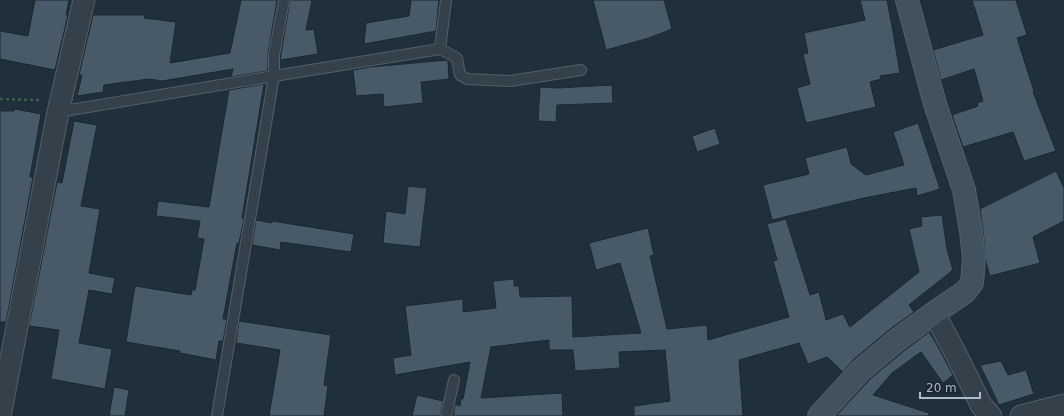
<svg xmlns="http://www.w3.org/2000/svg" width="1064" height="416" font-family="'DejaVu Sans',sans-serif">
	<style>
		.building { fill: #485a67; stroke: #1b2832 }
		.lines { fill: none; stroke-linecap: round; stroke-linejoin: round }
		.lane-casing { stroke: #525f69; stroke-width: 12 }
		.street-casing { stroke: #525f69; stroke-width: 23 }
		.secondary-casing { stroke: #525f69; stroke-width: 24 }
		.path { stroke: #405857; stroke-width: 2.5; stroke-dasharray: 3 3; stroke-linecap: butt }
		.lane { stroke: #34414b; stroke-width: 10 }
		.street { stroke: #34414b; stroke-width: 21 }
		.secondary { stroke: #42515e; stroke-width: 22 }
	</style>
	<rect width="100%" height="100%" fill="#20303b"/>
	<!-- building -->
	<path class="building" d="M35 0H69L66 15H68L55 70 0 59V31L28 36Z
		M241 0H277L268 54V68L267 71 231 77 233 69 162 81 149 79 104 85 103 92 77 96 82 75H79L93 15H145L144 18 176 22 170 63 230 53Z
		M290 0H312L306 30 314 29 318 54 280 60Z
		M411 0H439L436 31 364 44 366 23 409 16Z
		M593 0H664L672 29 649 38 606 50Z
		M860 0H887L892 26 900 73 880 76 881 79 870 82 876 107 806 123 797 88 810 84 803 54 808 53 804 33 865 20Z
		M972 0H1016L1027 35 1017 38 1034 91 1033 92 1056 151 1024 161 1013 132 963 147 952 115 978 106 977 103 983 101 974 69 941 80 933 50 983 35Z
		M448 60 449 79 421 82 423 103 384 107 383 94 356 96 353 70 370 67Z
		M264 84 242 218H244L239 243H237L223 319H227L223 341H219L216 360 180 353V351L126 342 135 286 191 295 192 290H195L204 239 197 238 200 221 156 216 158 201 209 207 229 90Z
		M612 85 613 103 557 105 556 122 538 121 540 87 557 88Z
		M15 109 41 114 30 177H33L6 322H0V111H14Z
		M74 121 97 125 81 206 100 209 89 273 115 278 112 294 89 290 79 343 112 349 105 389 51 379 59 330 29 326 57 182 62 183Z
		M918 123 940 189 917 196 916 188 864 198 772 220 763 185 809 174 805 158 847 147 851 164 866 175 904 165 893 132Z
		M715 128 720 144 697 152 692 136Z
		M1056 171 1064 188V221L1033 237 1040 263 990 276 986 262 983 230 980 209Z
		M408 186 427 188 420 247 383 243 386 211 405 214Z
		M942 215 947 249 953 270 909 305 914 312 889 330 853 360 843 372 827 357 808 364 799 343 739 360 743 416H634V406L670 401 665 350 619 352 620 368 575 371 573 350H549V340L491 347 481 398 562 393 563 416H453L455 404 460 406 461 399H463L470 362 395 375 393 358 411 355 405 306 463 299V312L496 308 493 281 514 279V286H519L520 297 572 296 573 337 641 333 620 263 596 270 589 243 648 228 654 255 650 256 667 329 707 325 708 340 789 317 773 261 777 260 767 224 786 219 810 295 819 292 826 320 843 314 850 327 919 272 909 229 922 226 921 217Z
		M256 220 272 223V221L354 234 351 252 281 242 280 250 252 245Z
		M239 321 331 335 324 385 328 386 324 416H269L280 350 236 343Z
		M929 332 936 343 953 375 943 383 921 352 892 373 873 395 929 413 928 416H836L870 379 905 350Z
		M1001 361 1008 375 1026 370 1034 394 999 405 980 365Z
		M114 387 129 390 125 416H109Z
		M417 395 443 401 440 416H412Z"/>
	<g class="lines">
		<!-- lane casing -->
		<g class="lane-casing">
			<path id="lane" d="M440 49 457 58 460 75 467 79 510 81 581 70
				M58 112 274 76 440 49 446 0
				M217 416 274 76V55L284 0
				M446 416 454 380"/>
		</g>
		<!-- street casing -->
		<g class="street-casing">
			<path id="street" d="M934 313 957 356 981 405 991 416
				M0 416 58 112 84 0
				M1021 416 1064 405"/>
		</g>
		<!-- secondary casing -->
		<g class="secondary-casing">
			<path id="secondary" d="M819 416 861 370 897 340 934 313 965 292 972 283 974 258 971 231 964 190 935 104 907 0"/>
		</g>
		<!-- path -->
		<path class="path" d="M0 99 39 100"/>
		<!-- lane -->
		<use href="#lane" class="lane"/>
		<!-- street -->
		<use href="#street" class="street"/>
		<!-- secondary -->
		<use href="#secondary" class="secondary"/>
	</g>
	<!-- scale -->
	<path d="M920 392v6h60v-6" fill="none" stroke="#afbcc7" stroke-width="2"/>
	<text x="926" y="392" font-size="12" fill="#afbcc7" stroke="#1a2630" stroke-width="3" paint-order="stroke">20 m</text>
</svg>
